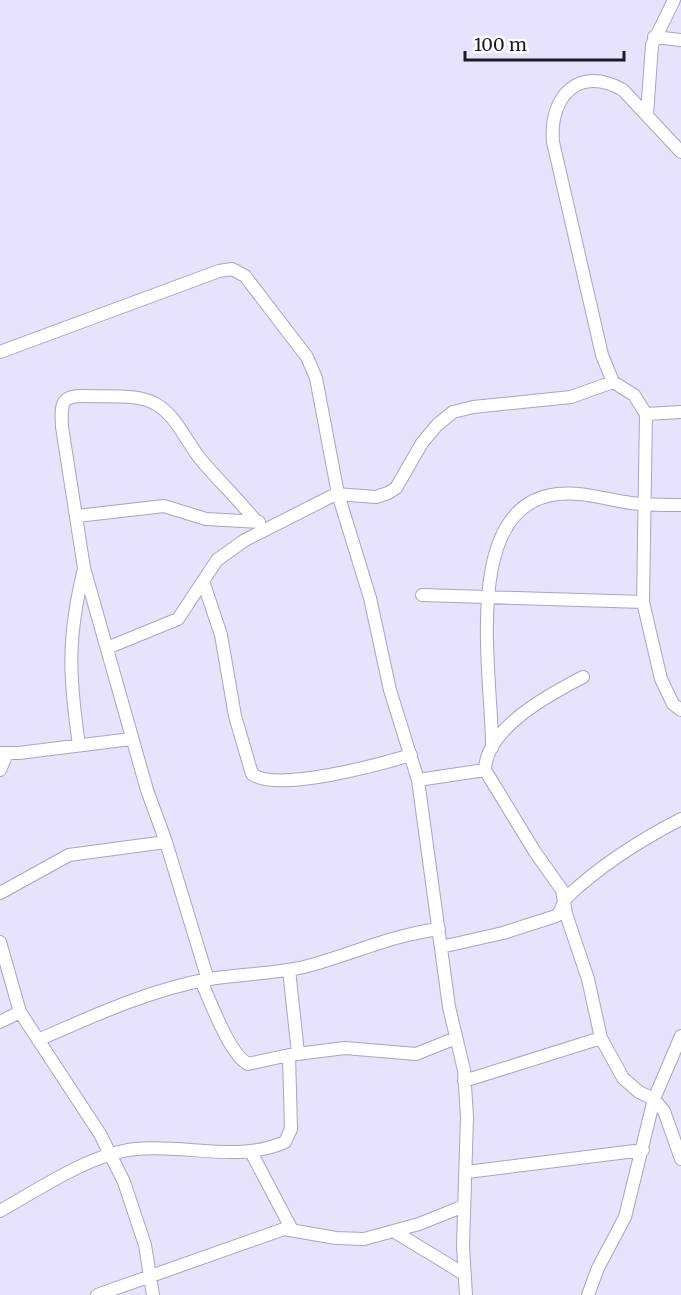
<svg xmlns="http://www.w3.org/2000/svg" width="681" height="1295" font-family="Merriweather,serif">
	<style>
		.lines { fill: none; stroke-linecap: round; stroke-linejoin: round }
		.minor-casing { stroke: #a9a4c2; stroke-width: 14 }
		.minor { stroke: #fff; stroke-width: 12 }
	</style>
	<rect width="100%" height="100%" fill="#e7e3fc"/>
	<g class="lines">
		<!-- minor casing -->
		<g class="minor-casing">
			<path id="minor" d="M654 37 681 40
				M647 114 652 45 674 0
				M681 152 623 90C579 65 549 96 553 142L602 355 613 382 634 395 646 414 643 602 661 679 673 704 681 710
				M0 352 219 271 232 269 245 276 307 357 316 378 338 494 370 598 390 690 418 780 449 1007 464 1070 467 1117 463 1246 466 1295
				M646 414 681 412
				M77 516 164 506 206 519 259 522
				M203 581 221 635 235 716 252 774C277 793 381 764 411 755
				M422 595 643 602
				M107 648 178 619 217 560 245 540 336 494 376 497 388 493 396 488 422 443 437 425 453 412 473 407 571 397 613 382
				M583 677C550 694 486 728 485 770L535 852 562 890 566 914 588 979 601 1038 623 1078 639 1092 654 1099 664 1111 681 1159
				M79 745C69 676 67 638 84 569
				M492 748C493 680 458 504 558 494 583 491 607 500 631 503 647 505 664 505 681 505
				M0 753H19L131 739
				M0 770 7 754
				M418 780 485 770
				M0 893 69 855 166 842
				M0 942 20 1012 100 1134 124 1182 145 1245 153 1295
				M441 947 503 933 556 916C563 910 562 902 568 896 600 866 642 839 681 819
				M289 970 298 1053
				M208 980 166 842 147 790 84 568 62 427C61 403 60 395 87 396 106 397 134 394 152 402 177 414 185 441 202 461 219 481 238 499 255 520
				M201 981C211 1002 229 1054 248 1064L289 1055 345 1048 416 1054 456 1038
				M0 1022 20 1012
				M38 1040C93 1016 149 990 209 979 240 974 272 974 304 967 350 955 392 935 439 929
				M464 1081 601 1038
				M251 1152 291 1228
				M467 1172 643 1150
				M0 1211C39 1189 92 1153 136 1149 187 1144 237 1163 285 1142L291 1129 289 1055
				M395 1232 464 1274
				M97 1295 284 1229 336 1238 364 1239 419 1224 464 1206
				M588 1295 598 1268 625 1217 654 1099 681 1036"/>
		</g>
		<!-- minor -->
		<use href="#minor" class="minor"/>
	</g>
	<!-- scale -->
	<path d="M465 51v9h159v-9" fill="none" stroke="#1c1a25" stroke-width="3"/>
	<text x="474" y="51" font-size="18" fill="#1c1a25" stroke="#ffffff" stroke-width="4.5" paint-order="stroke">100 m</text>
</svg>
